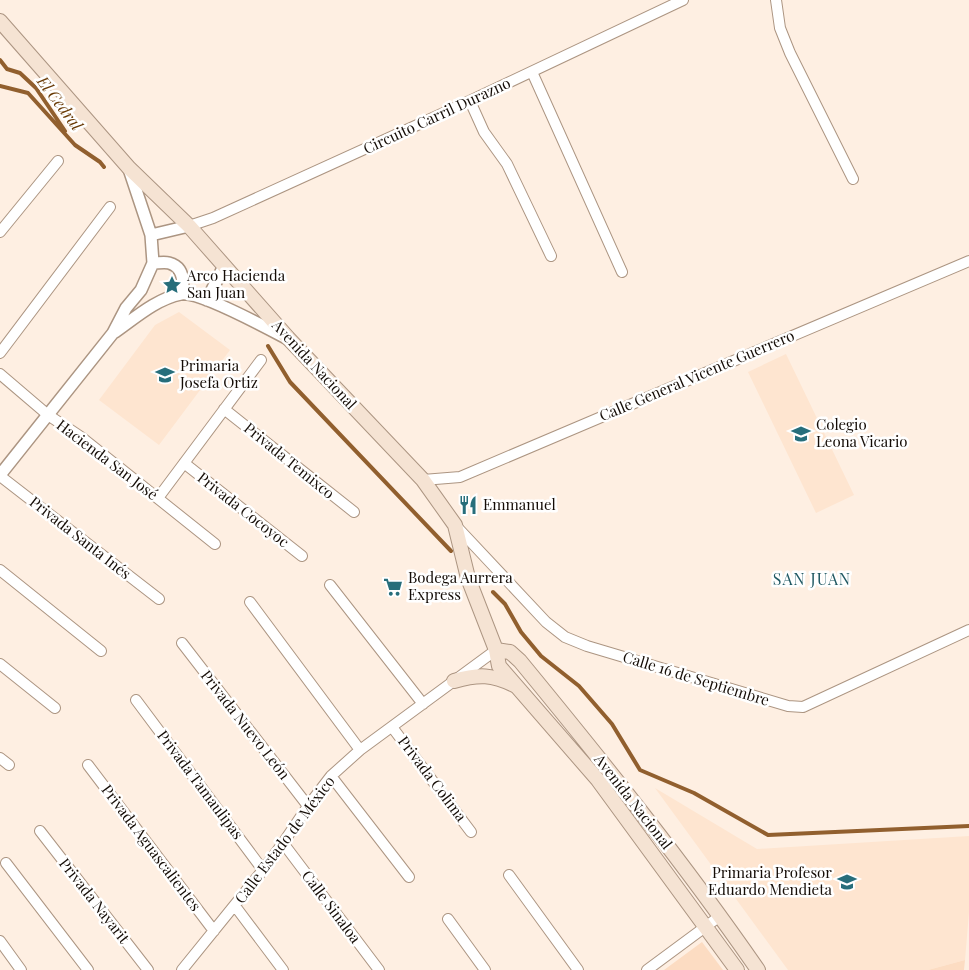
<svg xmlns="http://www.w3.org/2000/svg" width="969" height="970" font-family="'Playfair Display',serif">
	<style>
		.built { fill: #fee5d0 }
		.green { fill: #fcdcc2 }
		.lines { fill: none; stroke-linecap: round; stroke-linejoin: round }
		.stream { stroke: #915f2e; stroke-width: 4 }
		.minor-casing { stroke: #ac9582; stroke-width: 12 }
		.tertiary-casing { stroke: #ac9582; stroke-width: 14 }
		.secondary-casing { stroke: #ac9582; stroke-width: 16 }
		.minor { stroke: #fff; stroke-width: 10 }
		.tertiary { stroke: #fff; stroke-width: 11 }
		.secondary { stroke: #f5e3d3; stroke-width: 14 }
		.labels { text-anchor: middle; stroke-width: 5; stroke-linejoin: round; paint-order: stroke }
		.street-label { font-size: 15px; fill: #140c06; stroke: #fff }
		.poi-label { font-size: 15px; fill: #140c06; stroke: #fff; text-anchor: start }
		.water-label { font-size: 16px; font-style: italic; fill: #693a05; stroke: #fff }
		.neighbourhood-label { font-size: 16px; letter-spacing: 1px; fill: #215963; stroke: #fff }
	</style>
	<rect width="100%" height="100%" fill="#feefe2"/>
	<!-- built -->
	<path class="built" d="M179 312 230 350 159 445 99 400 155 325Z
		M786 354 854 495 816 513 748 372Z
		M655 788 757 849 969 836V912L965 960 928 970H788Z"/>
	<!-- green -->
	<path class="green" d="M702 942 723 970H664Z
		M965 960 964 970H928Z"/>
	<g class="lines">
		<!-- stream -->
		<path class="stream" d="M0 60 7 69 20 73 36 88 65 131
			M0 86 28 93 75 145 100 162 104 167
			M268 346 290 382 451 551
			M493 592 505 604 521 632 541 656 579 686 612 724 640 770 694 793 768 835 969 826"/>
		<!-- minor casing -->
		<g class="minor-casing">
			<path id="minor" d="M776 0 780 28 790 53 853 179
				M532 72 622 272
				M470 101 484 132 507 164 551 256
				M189 226 213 218 459 106 683 0
				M0 232 58 161
				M0 353 110 207
				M0 374 48 415 81 437 215 544
				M224 409 354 512
				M184 463 302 556
				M0 476 159 599
				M423 480 460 477 969 261
				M158 498 261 360
				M456 526 546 622 565 637 587 646 788 706 803 707 969 630
				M0 570 101 651
				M330 585 423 704
				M250 602 360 750
				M182 643 308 806
				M0 664 55 708
				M136 700 263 870
				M392 727 471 832
				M0 758 9 765
				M88 765 214 931
				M331 776 409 877
				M40 831 148 970
				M283 843 379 970
				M6 863 88 970
				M509 875 578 970
				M235 906 283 970
				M448 919 485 970
				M0 941 21 970
				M182 970 263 870 283 843 308 806 331 776 360 750 496 650
				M647 970 720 916"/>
		</g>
		<!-- tertiary casing -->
		<g class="tertiary-casing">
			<path id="tertiary" d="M151 235 189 226
				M153 263C158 263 165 262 169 263 184 267 184 282 182 294
				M207 300 224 266
				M115 332C135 318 156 299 181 294 199 291 267 328 286 338
				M0 475 113 333 126 308 141 290 153 263 151 235 129 169"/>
		</g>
		<!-- secondary casing -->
		<g class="secondary-casing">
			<path id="secondary" d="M0 21 129 168 189 226 288 338 423 480 455 525 468 578 496 650 499 666 598 780 737 970
				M496 650 510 652 520 661C603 762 684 863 758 970
				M454 681C479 674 492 674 516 686"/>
		</g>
		<!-- minor -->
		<use href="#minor" class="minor"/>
		<!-- tertiary -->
		<use href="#tertiary" class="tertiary"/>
		<!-- secondary -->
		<use href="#secondary" class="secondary"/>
	</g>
	<!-- icons -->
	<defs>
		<g id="sight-bare" transform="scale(1.5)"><path d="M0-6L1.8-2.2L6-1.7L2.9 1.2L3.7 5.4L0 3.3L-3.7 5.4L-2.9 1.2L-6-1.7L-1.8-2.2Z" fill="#276e7b" stroke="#fff" stroke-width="2.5" paint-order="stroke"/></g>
		<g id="school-bare" transform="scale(1.5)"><path d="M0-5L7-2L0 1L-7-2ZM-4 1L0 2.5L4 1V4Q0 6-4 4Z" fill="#276e7b" stroke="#fff" stroke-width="2.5" paint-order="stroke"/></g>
		<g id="restaurant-bare" transform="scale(1.5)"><path d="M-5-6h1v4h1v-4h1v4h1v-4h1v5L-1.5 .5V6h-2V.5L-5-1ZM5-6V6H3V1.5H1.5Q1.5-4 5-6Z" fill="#276e7b" stroke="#fff" stroke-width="2.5" paint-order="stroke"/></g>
		<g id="supermarket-bare" transform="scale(1.5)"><path d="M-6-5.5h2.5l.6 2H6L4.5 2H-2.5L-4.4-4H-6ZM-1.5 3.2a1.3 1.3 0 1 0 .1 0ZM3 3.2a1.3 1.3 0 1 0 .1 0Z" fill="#276e7b" stroke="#fff" stroke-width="2.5" paint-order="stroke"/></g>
	</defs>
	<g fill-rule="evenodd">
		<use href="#sight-bare" x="172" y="285"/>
		<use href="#school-bare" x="165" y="375"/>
		<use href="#school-bare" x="801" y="434"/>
		<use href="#restaurant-bare" x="468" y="505"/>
		<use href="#supermarket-bare" x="393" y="587"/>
		<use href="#school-bare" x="847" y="882"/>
	</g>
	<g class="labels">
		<!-- street labels -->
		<g class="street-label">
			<text transform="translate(437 116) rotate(-25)" y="5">Circuito Carril Durazno</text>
			<text transform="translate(314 365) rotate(47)" y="5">Avenida Nacional</text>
			<text transform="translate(697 376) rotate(-23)" y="5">Calle General Vicente Guerrero</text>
			<text transform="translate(107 460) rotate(37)" y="5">Hacienda San José</text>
			<text transform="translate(289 461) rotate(39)" y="5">Privada Temixco</text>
			<text transform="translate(243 510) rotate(38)" y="5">Privada Cocoyoc</text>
			<text transform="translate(80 538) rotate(38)" y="5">Privada Santa Inés</text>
			<text transform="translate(696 679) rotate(17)" y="5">Calle 16 de Septiembre</text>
			<text transform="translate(245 725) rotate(52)" y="5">Privada Nuevo León</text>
			<text transform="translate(432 779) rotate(53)" y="5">Privada Colima</text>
			<text transform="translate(200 785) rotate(53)" y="5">Privada Tamaulipas</text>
			<text transform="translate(633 802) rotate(52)" y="5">Avenida Nacional</text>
			<text transform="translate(285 840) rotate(-53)" y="5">Calle Estado de México</text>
			<text transform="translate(151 848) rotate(53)" y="5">Privada Aguascalientes</text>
			<text transform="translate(94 901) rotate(52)" y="5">Privada Nayarit</text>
			<text transform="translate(331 907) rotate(53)" y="5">Calle Sinaloa</text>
		</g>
		<!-- poi labels -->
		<g class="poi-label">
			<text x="187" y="281">Arco Hacienda<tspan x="187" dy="17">San Juan</tspan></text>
			<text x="180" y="371">Primaria<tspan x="180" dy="17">Josefa Ortiz</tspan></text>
			<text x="816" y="430">Colegio<tspan x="816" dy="17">Leona Vicario</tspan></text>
			<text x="483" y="510">Emmanuel</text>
			<text x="408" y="583">Bodega Aurrera<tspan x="408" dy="17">Express</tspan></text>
			<text x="832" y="878" text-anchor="end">Primaria Profesor<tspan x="832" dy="17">Eduardo Mendieta</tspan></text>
		</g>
		<!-- water labels -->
		<g class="water-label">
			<text transform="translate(60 103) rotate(53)" y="6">El Cedral</text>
		</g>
		<!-- neighbourhood labels -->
		<g class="neighbourhood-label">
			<text x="812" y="585">SAN JUAN</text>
		</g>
	</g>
</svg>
